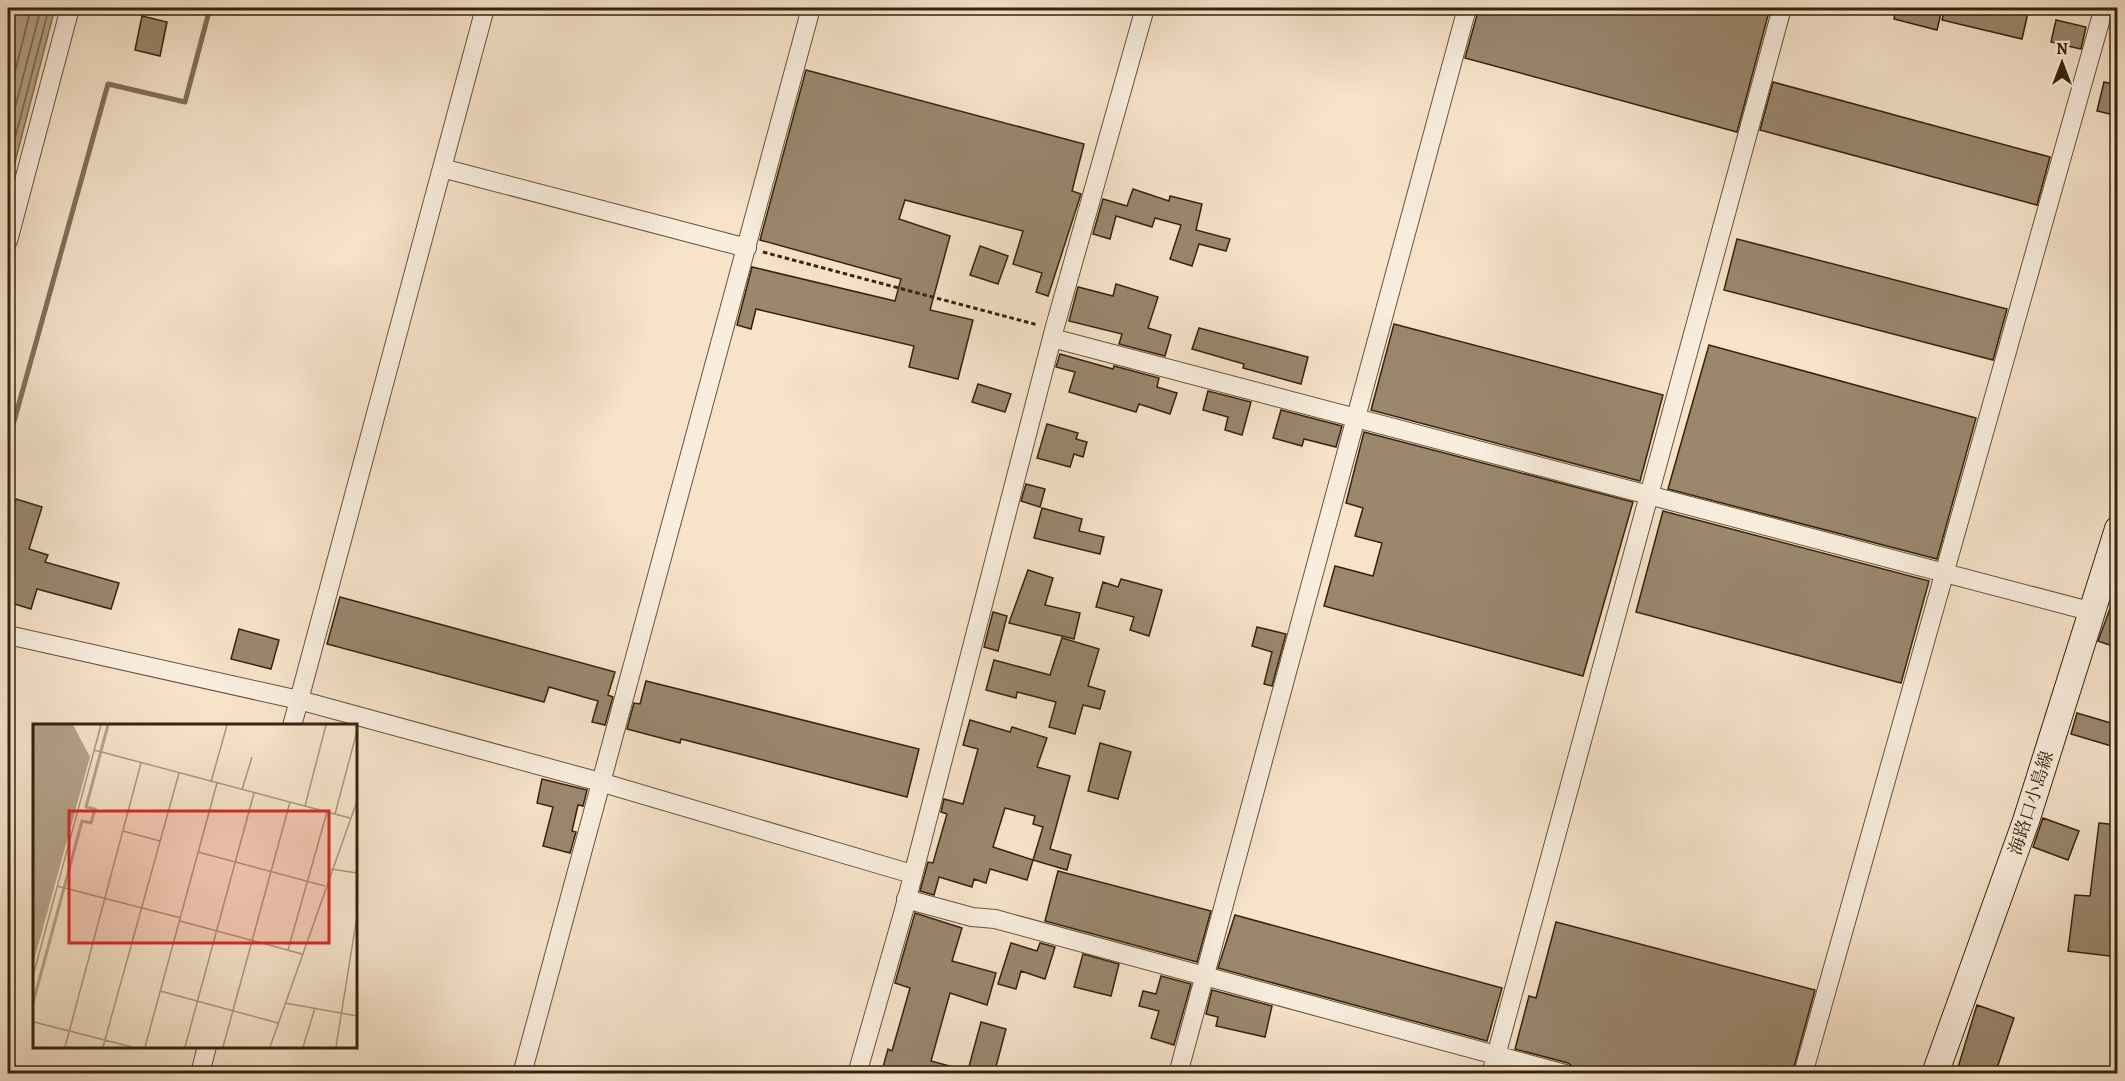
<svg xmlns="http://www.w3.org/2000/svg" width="2125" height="1081" font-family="Alegreya,'Noto Serif JP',serif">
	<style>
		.water { fill: #b5a289; stroke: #827057; stroke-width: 1.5 }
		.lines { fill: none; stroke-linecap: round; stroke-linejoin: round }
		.shore { stroke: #76634a; stroke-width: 1.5 }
		.stream { stroke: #827057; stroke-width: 5 }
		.building { fill: #9a876e; stroke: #36240b; stroke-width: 1.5; fill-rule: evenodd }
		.street-casing { stroke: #66543b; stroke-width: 20 }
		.secondary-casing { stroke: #36240b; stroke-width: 28 }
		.path { stroke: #36240b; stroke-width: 3; stroke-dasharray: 4.5 3; stroke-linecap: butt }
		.street { stroke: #f9eddd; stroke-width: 18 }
		.secondary { stroke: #f9eddd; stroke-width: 26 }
		.labels { text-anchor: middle; stroke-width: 5; stroke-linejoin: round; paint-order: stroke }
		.street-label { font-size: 18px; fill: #36240b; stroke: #f9eddd }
		.inset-river { fill: none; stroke: #b5a289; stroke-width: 3 }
		.inset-road { fill: none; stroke: #a9977e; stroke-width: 1.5 }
		.view { fill: #d62828; fill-opacity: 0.15; stroke: #d62828; stroke-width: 3 }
		.inset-edge { fill: none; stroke: #36240b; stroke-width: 3 }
	</style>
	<rect width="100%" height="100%" fill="#f6e3ca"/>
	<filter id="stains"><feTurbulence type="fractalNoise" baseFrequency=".00333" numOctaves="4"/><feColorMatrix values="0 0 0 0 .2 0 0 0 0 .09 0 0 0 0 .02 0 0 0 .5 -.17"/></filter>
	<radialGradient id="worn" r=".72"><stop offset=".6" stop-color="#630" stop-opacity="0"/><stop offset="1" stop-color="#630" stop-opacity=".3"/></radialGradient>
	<!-- water -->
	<path class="water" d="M8 8H55L8 189Z"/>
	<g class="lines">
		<!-- shore -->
		<path class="shore" d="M8 100 31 8
			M8 135 41 8
			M8 165 49 8"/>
		<!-- stream -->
		<path class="stream" d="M8 443 108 84 185 102 210 8"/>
	</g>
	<!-- building -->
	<path class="building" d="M1479 8H1770L1737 132 1465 58Z
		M1896 8H1916L1941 13 1937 30 1894 19Z
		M1945 8H2029L2022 39 1942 20Z
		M142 16 167 22 160 56 135 50Z
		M2056 20 2086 27 2081 49 2051 42Z
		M806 70 1084 144 1072 191 1081 194 1048 296 1036 292 1042 273 1013 264 1023 231 905 200 899 219 950 236 930 310 973 320 958 379 909 367 914 346 756 309 751 329 737 325 752 267 895 301 901 279 760 240Z
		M1773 82 2050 157 2037 205 1760 130Z
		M2104 82 2118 85V116L2097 111Z
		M1133 189 1169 201 1170 196 1202 204 1196 230 1230 239 1226 251 1199 244 1192 266 1170 259 1181 225 1155 218 1152 227 1116 216 1110 239 1093 234 1103 199 1127 206Z
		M1737 239 2007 309 1993 360 1724 290Z
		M980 246 1008 256 998 284 970 275Z
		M1116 284 1158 297 1148 328 1171 335 1165 356 1119 344 1122 334 1069 321 1078 287 1113 296Z
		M1394 324 1663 395 1640 481 1371 410Z
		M1199 328 1308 357 1301 384 1243 368 1244 364 1192 349Z
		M1709 345 1976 418 1937 559 1668 489Z
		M1060 354 1113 369 1114 366 1159 378 1157 387 1177 393 1170 414 1139 404 1136 412 1069 392 1075 372 1056 367Z
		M978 384 1011 394 1005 412 972 402Z
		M1208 391 1251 402 1242 435 1225 430 1228 417 1203 410Z
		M1281 410 1342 426 1336 447 1304 439 1302 446 1273 438Z
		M1047 424 1078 433 1076 439 1087 442 1083 457 1074 454 1070 467 1037 458Z
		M1364 432 1633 502 1583 676 1324 606 1335 566 1373 576 1382 543 1355 536 1363 508 1346 503Z
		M1026 484 1045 489 1040 507 1021 501Z
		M16 499 42 507 29 549 48 555 45 562 119 583 111 609 37 589 31 609 8 602V527Z
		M1042 508 1082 519 1079 531 1104 537 1100 554 1034 538Z
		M1663 511 1929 581 1901 683 1636 612Z
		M1028 570 1053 578 1045 605 1080 613 1074 639 1009 623Z
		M1121 579 1162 590 1149 636 1130 630 1134 617 1096 607 1103 582 1118 587Z
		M2118 587V648L2098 641Z
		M340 597 615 672 608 695 613 697 605 725 592 722 598 701 549 687 544 702 327 644Z
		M993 612 1007 616 998 651 984 647Z
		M1257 627 1286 634 1272 686 1264 684 1272 652 1252 646Z
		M239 629 279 640 271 669 231 659Z
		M1062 638 1099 649 1088 686 1105 691 1100 709 1083 705 1075 734 1049 727 1056 702 1017 692 1016 698 986 690 994 660 1050 675Z
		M646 681 919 749 907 797 681 739 680 743 627 729 634 703 640 704Z
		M2077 713 2118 725V748L2071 734Z
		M970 720 1010 732 1012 727 1047 738 1037 767 1070 776 1050 849 1071 855 1067 870 1033 860 1027 880 990 869 986 883 974 879 972 887 939 877 934 895 920 891 928 862 933 863 947 814 941 812 944 799 963 804 978 749 963 745ZM1005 808 1035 816 1033 824 1043 827 1033 860 993 847Z
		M1100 743 1131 752 1118 799 1088 791Z
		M542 779 587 790 583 806 578 805 572 831 576 832 570 853 543 846 553 807 537 803Z
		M2043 818 2079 831 2068 860 2033 847Z
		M2099 823 2118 825V957L2068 951 2075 895 2090 896Z
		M1058 871 1211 911 1197 962 1045 921Z
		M915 913 962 928 952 961 996 973 987 1005 950 993 931 1061 961 1069V1074H881L888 1049 892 1051 910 988 895 983Z
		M1235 915 1502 988 1487 1041 1218 968Z
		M1556 922 1815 990 1792 1074H1576L1573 1067 1568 1063 1515 1049 1529 996 1536 998Z
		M1011 943 1037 951 1040 943 1055 947 1045 979 1021 971 1016 989 998 984Z
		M1083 954 1119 964 1111 996 1074 987Z
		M1161 976 1191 984 1174 1045 1151 1038 1159 1011 1139 1006 1143 991 1156 994Z
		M1212 990 1272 1006 1265 1037 1216 1026 1218 1017 1206 1014Z
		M1977 1005 2014 1018 1995 1074H1956Z
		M981 1022 1006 1029 994 1074H967Z"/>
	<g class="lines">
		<!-- street casing -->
		<g class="street-casing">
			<path id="street" d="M442 168 747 248
				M8 241 70 8
				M1052 338 2093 612
				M8 635 299 700 600 782 912 874
				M292 726 485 8
				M906 899 972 917 995 919 1565 1074
				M200 1074 207 1046
				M522 1074 811 8
				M857 1074 904 910 1054 330 1145 8
				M1178 1074 1467 8
				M1491 1074 1782 8
				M1803 1074 2103 11"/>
		</g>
		<!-- secondary casing -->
		<g class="secondary-casing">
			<path id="secondary" d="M1935 1074 2026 821 2118 529"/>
		</g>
		<!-- path -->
		<path class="path" d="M763 252 1038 325"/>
		<!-- street -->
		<use href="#street" class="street"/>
		<!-- secondary -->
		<use href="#secondary" class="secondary"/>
	</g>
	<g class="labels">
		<!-- street labels -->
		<g class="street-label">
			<text transform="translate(2031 803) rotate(-72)" y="6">海路口小島線</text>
		</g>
	</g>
	<!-- overview -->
	<g transform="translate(33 724)">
		<rect width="324" height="324" fill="#f6e3ca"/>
		<path d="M0 1H40L57 33 0 240Z" fill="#b5a289"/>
		<path class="inset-river" d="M0 279 49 97 58 99 62 85 53 83 75 1"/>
		<path class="inset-road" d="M61 26 317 94M178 58 194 1M209 66 219 33M272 82 293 1M302 90 324 7M90 107 127 117M165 128 292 162M298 145 324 149M24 162 148 194M147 197 269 230M255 226 294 88M0 252 68 1M127 267 245 299M252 279 324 292M1 298 99 323M32 323 108 39M70 323 146 49M112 323 184 59M152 323 221 69M190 323 257 78M237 323 324 77M270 323 282 284M303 323 324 192"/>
		<path class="view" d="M36 87H296V219H36Z"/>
		<rect width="324" height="324" class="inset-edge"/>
	</g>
	<!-- margin -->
	<rect width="2125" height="1081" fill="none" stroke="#f6e3ca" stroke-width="30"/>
	<rect x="9" y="9" width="2107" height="1063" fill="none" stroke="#36240b" stroke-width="3"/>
	<rect x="15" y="15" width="2095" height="1051" fill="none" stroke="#36240b" stroke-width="1.5"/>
	<!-- north arrow -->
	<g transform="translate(2062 63)" stroke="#f9eddd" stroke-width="4.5" paint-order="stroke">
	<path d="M0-4.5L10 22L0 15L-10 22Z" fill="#36240b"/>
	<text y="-9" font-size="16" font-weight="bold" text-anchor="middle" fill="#36240b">N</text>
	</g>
	<rect width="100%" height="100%" filter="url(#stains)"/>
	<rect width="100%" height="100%" fill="url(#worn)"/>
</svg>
